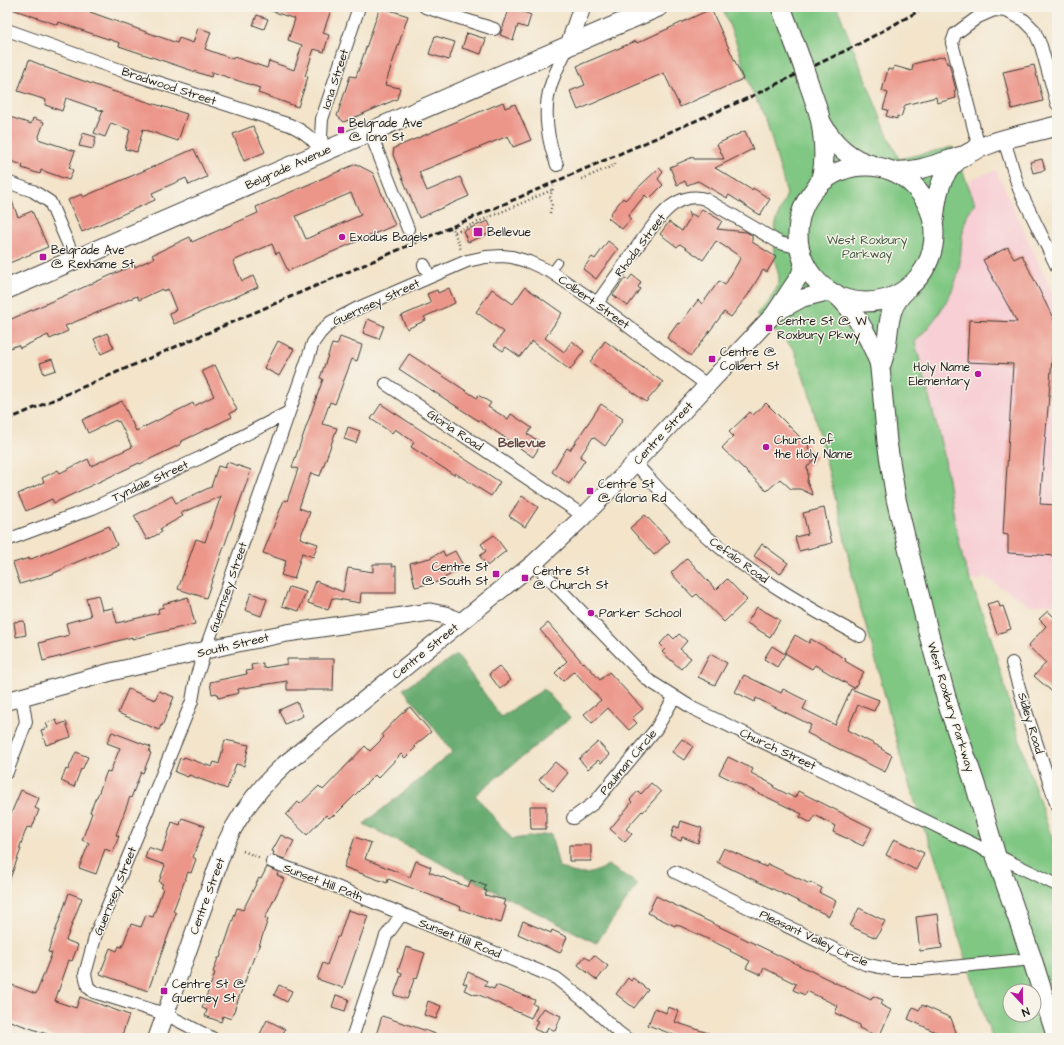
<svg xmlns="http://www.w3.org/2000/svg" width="1064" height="1045" font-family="'Architects Daughter',sans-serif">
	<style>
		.built { fill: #f7cfd5 }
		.green { fill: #80c783; stroke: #4e7250; fill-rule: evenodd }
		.forest { fill: #68ac71; stroke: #426446 }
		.building { fill: #ec9589; fill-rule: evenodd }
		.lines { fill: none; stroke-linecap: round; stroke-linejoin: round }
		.lane-casing { stroke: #3c3a36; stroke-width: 8 }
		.street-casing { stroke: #3c3a36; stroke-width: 14 }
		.secondary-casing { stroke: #3c3a36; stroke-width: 19 }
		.primary-casing { stroke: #3c3a36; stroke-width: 21 }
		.path { stroke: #3c3a36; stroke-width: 2.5; stroke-dasharray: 1 3; stroke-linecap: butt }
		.lane { stroke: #fff; stroke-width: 6 }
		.street { stroke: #fff; stroke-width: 12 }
		.secondary { stroke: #fff; stroke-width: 17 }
		.primary { stroke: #fff; stroke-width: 19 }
		.rail { stroke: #1c1c1c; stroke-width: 3; stroke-dasharray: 6 3; stroke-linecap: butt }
		.primary-bridge-casing { stroke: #3c3a36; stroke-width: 21; stroke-linecap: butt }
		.primary-bridge { stroke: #fff; stroke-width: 19 }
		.poi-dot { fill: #b5179e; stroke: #f7f3e8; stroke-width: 1.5 }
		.labels { text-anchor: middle; stroke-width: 3; stroke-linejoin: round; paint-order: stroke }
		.street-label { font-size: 12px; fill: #1c1c1c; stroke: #f7f3e8 }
		.poi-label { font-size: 12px; fill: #1c1c1c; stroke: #f7f3e8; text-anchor: start }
		.park-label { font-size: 12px; fill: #3f5840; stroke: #f7f3e8 }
		.neighbourhood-label { font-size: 13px; font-weight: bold; fill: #654642; stroke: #f7f3e8 }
	</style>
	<rect width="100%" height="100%" fill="#f7f3e8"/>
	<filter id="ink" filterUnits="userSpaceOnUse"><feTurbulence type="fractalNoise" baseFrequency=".025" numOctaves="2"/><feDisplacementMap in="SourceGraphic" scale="8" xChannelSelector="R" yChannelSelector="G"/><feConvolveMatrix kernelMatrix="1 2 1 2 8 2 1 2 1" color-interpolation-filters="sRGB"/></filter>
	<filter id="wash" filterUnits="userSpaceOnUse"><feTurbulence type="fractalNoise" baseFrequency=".012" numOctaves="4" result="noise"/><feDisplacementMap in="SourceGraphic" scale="16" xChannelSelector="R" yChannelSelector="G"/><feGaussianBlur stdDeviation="0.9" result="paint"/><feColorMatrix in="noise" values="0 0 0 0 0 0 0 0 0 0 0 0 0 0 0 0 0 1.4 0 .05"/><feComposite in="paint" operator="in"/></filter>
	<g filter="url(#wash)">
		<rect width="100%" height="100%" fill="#f3e4ca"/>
		<!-- built -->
		<path class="built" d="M996 170 1057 303V603L1030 605 986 578 935 588 909 318 958 196 973 178Z"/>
		<!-- green -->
		<path class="green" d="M722 7H837L887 134 899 159 953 147 975 203C956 227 965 254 956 280 948 304 932 324 915 342L944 455 955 523 963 560 991 638 1025 759 1057 853V1038H992L962 947 952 916 942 874 925 832 903 766 871 642 856 594 842 526 809 392 794 349 756 315C762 307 778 291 779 282 780 276 776 267 775 261 771 233 776 219 787 194L767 123 750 87 738 47ZM1010 991H1034V1015H1010Z"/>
		<!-- forest -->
		<path class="forest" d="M457 655 501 717 544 689 570 718 475 795 512 839 551 834 559 867C580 876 588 877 608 865L638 884 596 943 364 824 453 752 403 689Z"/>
		<g id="blocks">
			<!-- building -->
			<path class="building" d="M13 7H92L90 12 177 43 179 38 193 43 198 28 211 32 205 49 233 59 234 57 267 68 269 61 294 70 302 45 288 40 295 19 266 9V7H332L323 33 329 35 324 52 314 49 305 76 308 77 298 107 258 93 260 88 212 72 211 77 119 46 120 43 84 31 59 22 58 25 12 9Z
				M380 7 408 16 385 85 400 88 397 99 344 122 337 116 350 76 356 77Z
				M510 7 531 15 527 28 518 25 513 40 500 35Z
				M711 9 743 79 680 107 664 73 578 110 570 91 585 85 577 66 636 41 637 43Z
				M257 15 268 19 264 29 253 25Z
				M467 33 486 39 481 54 462 48Z
				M435 36 455 42 449 60 429 54Z
				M945 56 947 64 949 63 956 90 954 91 956 98 937 103 936 97 905 105 901 117 897 116V119L886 116 888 110 883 109 888 93 882 91 888 69 893 70 894 66 912 71 913 64Z
				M29 60 44 66V67L112 91 187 114 178 141 143 129 137 152 125 149 130 130 111 123 105 137 94 133 103 111 66 98 62 111 45 105 46 100 18 91Z
				M1034 65 1043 101 1012 109 1003 72Z
				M503 102 505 108 515 104 531 140 513 147 508 136 419 172 427 191 460 177 469 196 419 218 393 155 394 148Z
				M7 116 31 124 33 118 44 122 38 139 75 151 69 168 73 170 69 180 41 170 40 174 22 168 23 165 7 160Z
				M253 126 265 152 244 161 233 134Z
				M745 131 753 149 715 168 752 190 753 188 770 199 760 215 729 195 727 198 698 181 687 185 685 181 677 185 670 167 693 157 694 159H724L717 144Z
				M83 133 96 137 93 149 79 146Z
				M194 149 207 177 189 185 186 178 152 193 155 200 82 232 68 200 82 194 83 197Z
				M1042 159 1045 170 1033 173 1030 162Z
				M356 164 373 173 395 225 288 271 279 252 276 254 272 244 233 261 242 281 253 276 258 287 174 324 169 313 176 310 168 289 163 291 162 289 139 300 137 296 65 326 68 331 50 339 48 335 20 348 18 345 7 349V321L134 265 135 267 154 258 152 255 179 242 190 237 192 242 258 213 256 207ZM351 193 361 215 306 239 296 216Z
				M659 168 663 172 658 179 663 185 649 199 645 195 628 216 631 219 622 229 608 218 611 215 610 214 623 198 625 200Z
				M7 191H8L18 217 32 211 48 247 7 264Z
				M702 209 722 221 717 229 746 232 752 235V242L776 257 767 272 763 270 748 295 731 317 724 312 691 356 667 338 678 323 680 324 698 300 702 304 719 281 725 285 741 257 716 241 703 260 680 244 677 247 660 234 669 222 682 231 690 218 688 212 697 217Z
				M488 221 493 232 468 242 463 231Z
				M608 241 618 249 596 279 583 269 592 257 595 259Z
				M1008 247 1014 259 1022 255 1055 322 1040 504 1057 505V556L1008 553V535L1003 534 1013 364 967 362 969 320 1017 322 983 260Z
				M632 275 641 282 638 287 640 289 628 306 613 295 625 278 628 280Z
				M525 287 562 313 545 338 564 352 572 341 584 351 570 370 532 341 520 357 506 347 503 351 494 345 504 332 476 312 492 289 513 304Z
				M449 288 455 303 424 317 426 320 407 329 401 316 431 303 427 294 437 290 438 293Z
				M368 319 384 326 379 339 363 333Z
				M107 333 114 348 101 354 94 339Z
				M340 337 362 345 357 361 352 359 335 404 330 402 322 424 337 428 320 476 311 473 299 508 310 512 300 538 318 544 313 557 302 553 294 579 281 575 286 561 263 553 284 500 287 501 298 469 292 467 323 379 320 378 332 344 337 345Z
				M278 341 294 349 279 376 264 368Z
				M605 341 663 382 646 402 590 362Z
				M409 354 477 398 478 395 491 403 488 407 508 419 511 414 532 428 527 434 542 443 533 457 479 420V421L399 369Z
				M52 359 56 370 44 374 40 363Z
				M215 365 237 410 230 413 232 417 180 442 181 444 140 464 139 463 54 503 52 499 26 511 18 494 44 482 42 478 58 470 60 473 88 459 91 466 132 447 119 421 117 422 116 420 88 433 82 420 122 401 136 431 193 403 194 406 214 396 202 371Z
				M766 403 809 446 808 448 817 456 807 467 808 474 807 482 813 495 800 489H791L780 479 767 491 722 448 733 436 729 432 750 412 753 415Z
				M381 404 500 482 491 496 455 473 454 475 411 447 414 442 395 429 392 433 371 419Z
				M601 404 623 419 605 446 593 437 580 457 585 460 569 484 552 472 567 448 570 450Z
				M348 427 360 431 356 443 344 439Z
				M227 462 251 470 206 598 178 589 196 539 205 542 221 496 181 513 183 516 160 529 162 532 147 540 134 516 172 496 176 503 211 487 218 466 225 468Z
				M522 496 538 507 525 527 509 516Z
				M824 508 832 543 799 551 795 537 808 534 803 513Z
				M645 515 670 541 654 555 630 528Z
				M109 526 117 545 65 567V568L52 574 20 584 13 563 29 558V560Z
				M494 535 506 551 487 566 480 556 486 551 481 544Z
				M762 544 788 563 780 574 754 556Z
				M443 551 445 556 455 551 464 567 437 582 415 587 410 563 430 558Z
				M687 558 716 590 727 579 747 600 724 622 697 594 693 597 671 573Z
				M373 564H392V567L396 566V593H361L360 603 332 598 328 610 308 603 316 581 343 592 348 568 373 572Z
				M289 587 306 592 299 611 282 606Z
				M251 593 267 599 261 616 245 610Z
				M98 595 102 610 113 608 117 623 159 613 158 609 164 607 163 604 188 597 195 624 132 639V637L43 661 39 643 69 635 66 623 91 616 86 598Z
				M998 601 1000 607 1003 606 1011 629 997 634 987 604Z
				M757 607 780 620 770 637 747 623Z
				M1048 611 1054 617 1057 614V696L1034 676 1046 663 1028 646 1046 626 1039 619Z
				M24 621 26 635 16 637 14 622Z
				M548 623 583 663 584 662 600 680 609 672 643 709 632 718 637 723 629 730 608 708 592 723 584 714 601 700 574 671 563 681 555 673 567 661 540 630Z
				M669 634 674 639 679 634 687 641 680 649 691 658 681 669 662 652 665 649 660 644Z
				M795 635 809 643 811 639 846 659 845 661 864 672 854 688 815 665 812 669 785 653Z
				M772 646 785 654 777 667 764 659Z
				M710 654 727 663 715 685 698 677Z
				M287 659H334L333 690H287V681L238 689 239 693 218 698 217 693 212 694 210 682 247 674 246 671 252 670 251 665 263 663V668L287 664Z
				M499 666 511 680 500 689 489 674Z
				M744 675 781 693 783 689 807 701 803 709 835 725 851 689 879 700 874 711 858 705 847 730 882 748 881 749 892 755 885 772 807 733 811 725 756 698 755 702 735 692Z
				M128 689 155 700 159 691 174 697 162 726 161 725 159 730 118 713Z
				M297 702 303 716 285 724 279 710Z
				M410 707 431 732 414 746 416 747 405 758 401 754 378 778 375 775 334 816 333 815 329 818 326 815 307 835 286 815 298 802 300 804 319 786 323 790 365 746 370 751 384 737 382 734 399 716Z
				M56 720 58 725 66 722 71 737 46 745 41 730 48 728 46 723Z
				M112 732 151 747 149 752 151 753 143 773 141 772 131 798 130 797 116 835 119 836 113 852 105 849 96 874 79 868 89 843 82 840 92 813 90 812 96 797H97L107 771 110 772 120 748 107 743Z
				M682 739 693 746 684 760 672 752Z
				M225 740 249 745 244 766 236 764 227 789 189 775 188 777 175 772 180 758 183 759 184 757 212 767 214 762 219 764Z
				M598 742 610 755 601 763 598 760 588 769 579 759Z
				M76 752 88 757 82 770 81 769 74 787 61 781 66 769 68 770Z
				M728 757 753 769 751 773 774 785 773 787 795 798 798 791 872 828 863 846 833 832 835 826 815 815 811 823 800 817 802 814 719 774Z
				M555 762 568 773 553 791 539 780Z
				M651 783 661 792 643 812 642 811 626 829 632 834 625 842 610 829 632 802 630 800 638 791 641 794Z
				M21 790 39 798 35 808 39 810 32 828 27 827 19 849H21L8 884H7V823Z
				M530 806H546V829H531Z
				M182 818 205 826 193 857 196 859 191 873 188 872 173 911 176 913 148 991 100 974 110 948 117 951 119 946 122 947 131 924 141 927 146 915 153 917 163 888 161 887 163 884 159 882 165 865 145 858 148 847 162 852 172 822 180 825Z
				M681 821 702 828 698 843 682 837 681 841 671 837 674 826 679 828Z
				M281 835 294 841 285 859 273 855 274 852 272 851Z
				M355 837 371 843 365 859 410 877 416 861 431 867 429 872 468 887 471 880 486 886 484 890 487 891 485 895 505 900 503 905 506 906 501 923 487 919 460 909 461 907 388 879 387 883 344 867Z
				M894 839 924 853 916 870 886 855Z
				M569 845H591V861H569Z
				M724 848 766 867 768 864 810 884V882L822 888 820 893 836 901 829 916 717 862Z
				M267 867 278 872 277 875 284 879 265 918 268 919 260 943 255 957H254L231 1019 223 1016 221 1022 205 1016 207 1010 202 1008 215 973 213 972 218 958H220L237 908 243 910 259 878 261 879Z
				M69 893 82 898 66 940 78 945 72 961 69 960 55 1001 76 1008 80 997 129 1015 121 1038H58L7 1020V999L12 985 36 994 52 953 48 952Z
				M656 896 871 1000 873 996 883 1000 881 1005 891 1010 879 1037 859 1028 860 1025 835 1013 838 1006 807 991 805 995 793 990 796 984 764 968 761 975 746 968 750 961 730 951 731 950 676 924 675 926 648 913Z
				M859 908 885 921 876 938 850 926Z
				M348 910 368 916 343 988 317 979 323 963 327 965 337 937H339Z
				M938 914 942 948 920 951 916 917Z
				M523 921 551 933 552 930 567 937 560 953 518 934Z
				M406 947 425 953 417 978 415 977 407 999 394 995 402 973 398 971Z
				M594 955 608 966 597 980 578 965 585 956 590 960Z
				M468 972 487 981 485 986 494 989 496 985 535 1000 533 1004 537 1006 531 1018 477 994 476 995 464 990 467 984 463 983Z
				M628 978 631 981 633 978 648 990 634 1008 616 994Z
				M279 985 292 991 287 1002 274 995Z
				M336 995 349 999 345 1011 332 1007Z
				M428 1001 441 1006 436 1019 424 1015Z
				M922 1005 951 1018 958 1038H944L942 1035 908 1019 913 1007 919 1010Z
				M668 1007 679 1011 675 1022 717 1036V1038H682L648 1025 655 1008 666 1013Z
				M543 1008 561 1016 555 1031 548 1027 545 1034 534 1029 538 1021 535 1020Z
				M382 1016 442 1036V1038H386L376 1035Z
				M267 1020 285 1029 281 1038H258Z"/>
		</g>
	</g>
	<g filter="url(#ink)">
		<use href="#blocks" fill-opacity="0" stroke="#3c3a36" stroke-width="1"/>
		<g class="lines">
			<!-- lane casing -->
			<g class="lane-casing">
				<path id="lane" d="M551 272 558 262"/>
			</g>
			<!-- street casing -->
			<g class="street-casing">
				<path id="street" d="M425 7 494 29
					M7 30 123 71 290 125C306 132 312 139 323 152
					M370 132 408 229
					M1004 140 1019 189 1057 267
					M979 148 952 43 955 34 978 17 994 10 1006 11 1024 20 1034 30 1041 46 1057 104
					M323 152 321 136 322 119 359 7
					M557 165C548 142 543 113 550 88 554 73 562 59 569 45
					M7 182 33 191 50 202 75 260
					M424 265 426 269
					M597 303C612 282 627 261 642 240 651 229 659 216 670 207 680 199 693 195 705 199L780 243 800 248
					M386 384 584 516
					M635 463C660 490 684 518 712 541 758 579 809 608 860 636
					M7 540 93 508 202 457 289 412
					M534 563 648 680 694 709 838 778 1057 885
					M1012 663 1024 705 1057 806
					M7 772 26 722 22 697
					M573 818 594 803 656 729 674 698
					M272 862 320 880 402 914
					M675 872 865 964 893 970H922L1032 959
					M212 1038 165 1014 94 992 88 987 85 974 96 934 139 831 192 701 196 678 205 651 307 361 313 343 320 333 331 322 356 309 467 261 486 257 502 256 512 257 529 262 551 272 597 303 707 385
					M352 1038 386 936 402 914 556 978 585 1001 618 1032 626 1038"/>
			</g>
			<!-- secondary casing -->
			<g class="secondary-casing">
				<path id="secondary" d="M569 45 582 7
					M777 312 803 298 831 291
					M7 701 111 672 228 645 287 633 430 612 445 615 460 622
					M157 1038 225 845C239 813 260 787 285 764L534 563 584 516 614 485 774 314 800 275 803 264 802 257"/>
			</g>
			<!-- primary casing -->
			<g class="primary-casing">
				<path id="primary" d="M781 7 802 63
					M809 84C813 97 819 110 821 123 824 141 827 172 817 187
					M821 122C832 142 849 159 872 165
					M798 234a68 68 0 1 1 136 0a68 68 0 1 1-136 0Z
					M893 171C917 173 939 163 962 156
					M934 220C936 202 938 182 950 168 970 143 1027 134 1057 126
					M7 289 658 7
					M836 294C856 312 869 337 879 362L880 368 887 442 896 499 929 635 949 708 975 784 996 856 1032 959 1057 1038
					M880 368C882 361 885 354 886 347 890 323 887 308 906 290"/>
			</g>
			<!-- path -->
			<path class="path" d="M582 179 615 165V164
				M550 213 552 204 550 196 554 186
				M453 229 461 250
				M455 232 552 190
				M243 851 261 858"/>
			<!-- lane -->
			<use href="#lane" class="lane"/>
			<!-- street -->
			<use href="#street" class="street"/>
			<!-- secondary -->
			<use href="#secondary" class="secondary"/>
			<!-- primary -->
			<use href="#primary" class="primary"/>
			<!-- rail -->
			<path class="rail" d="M7 420 748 98 857 45 926 7"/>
			<!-- primary-bridge casing -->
			<g class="primary-bridge-casing">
				<path id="primary-bridge" d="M802 63 809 84"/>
			</g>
			<!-- primary-bridge -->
			<use href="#primary-bridge" class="primary-bridge"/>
		</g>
	</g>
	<!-- markers -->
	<g class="poi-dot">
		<rect x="337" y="126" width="8" height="8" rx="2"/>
		<rect x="473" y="227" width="10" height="10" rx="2"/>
		<circle cx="342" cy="237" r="4"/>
		<rect x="39" y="253" width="8" height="8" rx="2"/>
		<rect x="765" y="324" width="8" height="8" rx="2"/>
		<rect x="708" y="355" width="8" height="8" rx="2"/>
		<circle cx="978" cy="374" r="4"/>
		<circle cx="766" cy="447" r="4"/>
		<rect x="586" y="487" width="8" height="8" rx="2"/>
		<rect x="492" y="570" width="8" height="8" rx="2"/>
		<rect x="521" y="574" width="8" height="8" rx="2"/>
		<circle cx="591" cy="613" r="4"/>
		<rect x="160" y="987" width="8" height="8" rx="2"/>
	</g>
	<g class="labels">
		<!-- street labels -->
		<g class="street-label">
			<text transform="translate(335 79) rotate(-72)" y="4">Iona Street</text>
			<text transform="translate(169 86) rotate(18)" y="4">Bradwood Street</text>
			<text transform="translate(288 167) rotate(-24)" y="4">Belgrade Avenue</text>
			<text transform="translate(640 245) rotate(-53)" y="4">Rhoda Street</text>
			<text transform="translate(376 302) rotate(-25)" y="4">Guernsey Street</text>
			<text transform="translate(594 302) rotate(35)" y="4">Colbert Street</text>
			<text transform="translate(455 430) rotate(34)" y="4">Gloria Road</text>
			<text transform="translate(663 433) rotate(-47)" y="4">Centre Street</text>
			<text transform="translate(150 481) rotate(-25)" y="4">Tyndale Street</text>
			<text transform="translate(739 560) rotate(36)" y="4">Cefalo Road</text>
			<text transform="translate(228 587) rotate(-71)" y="4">Guernsey Street</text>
			<text transform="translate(233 645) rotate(-13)" y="4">South Street</text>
			<text transform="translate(425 651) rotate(-39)" y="4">Centre Street</text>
			<text transform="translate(951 707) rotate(73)" y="4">West Roxbury Parkway</text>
			<text transform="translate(1031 723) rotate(73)" y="4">Sidley Road</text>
			<text transform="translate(778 749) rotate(25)" y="4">Church Street</text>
			<text transform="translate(628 762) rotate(-50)" y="4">Paulman Circle</text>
			<text transform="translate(323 882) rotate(21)" y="4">Sunset Hill Path</text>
			<text transform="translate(115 891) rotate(-68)" y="4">Guernsey Street</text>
			<text transform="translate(207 896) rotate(-70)" y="4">Centre Street</text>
			<text transform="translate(460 938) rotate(22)" y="4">Sunset Hill Road</text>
			<text transform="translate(814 938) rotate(25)" y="4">Pleasant Valley Circle</text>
		</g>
		<!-- poi labels -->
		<g class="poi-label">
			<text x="349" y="127">Belgrade Ave<tspan x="349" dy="14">@ Iona St</tspan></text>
			<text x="487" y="236">Bellevue</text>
			<text x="350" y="241">Exodus Bagels</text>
			<text x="51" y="254">Belgrade Ave<tspan x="51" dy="14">@ Rexhame St</tspan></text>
			<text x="777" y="325">Centre St @ W<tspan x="777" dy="14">Roxbury Pkwy</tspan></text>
			<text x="720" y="356">Centre @<tspan x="720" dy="14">Colbert St</tspan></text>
			<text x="970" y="371" text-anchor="end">Holy Name<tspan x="970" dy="14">Elementary</tspan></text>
			<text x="774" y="444">Church of<tspan x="774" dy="14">the Holy Name</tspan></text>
			<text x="598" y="488">Centre St<tspan x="598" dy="14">@ Gloria Rd</tspan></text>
			<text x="488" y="571" text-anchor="end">Centre St<tspan x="488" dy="14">@ South St</tspan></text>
			<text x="533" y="575">Centre St<tspan x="533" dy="14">@ Church St</tspan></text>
			<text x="599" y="617">Parker School</text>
			<text x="172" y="988">Centre St @<tspan x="172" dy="14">Guerney St</tspan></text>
		</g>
		<!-- park labels -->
		<g class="park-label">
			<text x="867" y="244">West Roxbury<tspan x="867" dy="14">Parkway</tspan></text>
		</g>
		<!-- neighbourhood labels -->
		<g class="neighbourhood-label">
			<text x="522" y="447">Bellevue</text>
		</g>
	</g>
	<!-- margin -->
	<rect width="1064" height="1045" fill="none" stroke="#f7f3e8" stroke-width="24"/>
	<!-- north arrow -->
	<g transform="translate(1022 1003) rotate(158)"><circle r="19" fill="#f7f3e8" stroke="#9f9d96"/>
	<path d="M0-3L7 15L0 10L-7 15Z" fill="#b5179e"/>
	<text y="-6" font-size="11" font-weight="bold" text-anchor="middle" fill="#1c1c1c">N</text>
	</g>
</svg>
